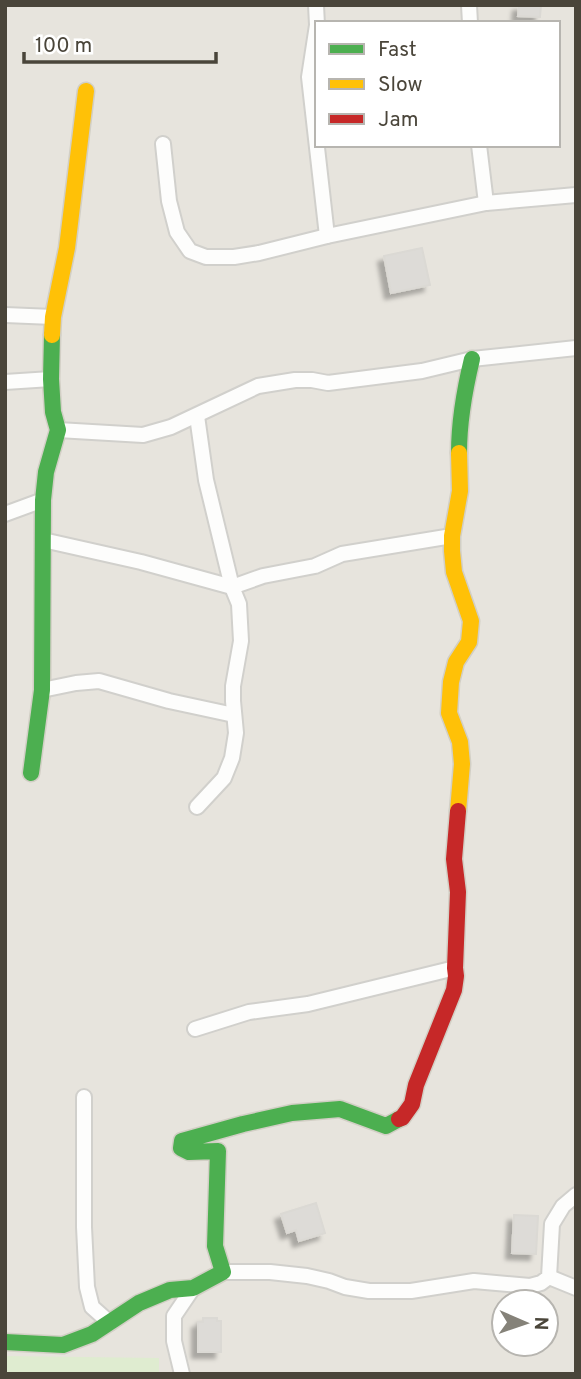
<svg xmlns="http://www.w3.org/2000/svg" width="581" height="1379" viewBox="0 0 581 1379" font-family="Overpass,sans-serif">
<defs>
<filter id="shadow"><feDropShadow dx="-6" dy="6" stdDeviation="2" flood-color="#0004"/></filter>
</defs>
<rect width="100%" height="100%" fill="#f3f2ee"/>
<path fill="#e7e4dd" fill-rule="evenodd" d="M5 5H576V1374H5ZM317 23H558V145H317ZM504 1302H546V1344H504Z"/>
<polygon fill="#dfecd0" points="5,1356 159,1358 159,1374 5,1374"/>
<g fill="#dddbd7" stroke="#dbd9d4" stroke-width="2" filter="url(#shadow)">
<polygon points="519,5 541,5 540,17 518,16"/>
<polygon points="422,248 430,285 391,293 384,256"/>
<polygon points="316,1203 325,1233 299,1241 296,1230 287,1233 281,1214"/>
<polygon points="514,1215 538,1216 536,1254 512,1253"/>
<polygon points="203,1318 217,1318 217,1321 221,1321 221,1352 198,1352 198,1322 203,1322"/>
</g>
<g fill="none" stroke-linecap="round" stroke-linejoin="round">
<defs>
<g id="street">
<polyline points="316,5 317,25 309,77 327,236"/>
<polyline points="469,5 470,23"/>
<polyline points="163,144 169,201 177,232 190,251 206,257 234,257 259,253 327,236 486,203 576,195"/>
<polyline points="479,145 486,203"/>
<polyline points="5,315 53,317"/>
<polyline points="5,382 51,379"/>
<polyline points="197,416 206,480 232,587"/>
<polyline points="58,430 143,435 171,427 258,386 295,380 312,380 328,383 422,371 472,359 576,348"/>
<polyline points="5,514 43,500"/>
<polyline points="43,540 141,562 232,587"/>
<polyline points="42,690 76,683 99,681 169,701 234,715"/>
<polyline points="197,807 224,778 232,758 236,733 233,701 233,686 241,641 239,604 232,587 263,576 315,566 342,554 452,536"/>
<polyline points="195,1029 249,1012 308,1004 455,968"/>
<polyline points="84,1097 84,1227 87,1287 92,1307 110,1323"/>
<polyline points="223,1272 270,1272 307,1276 329,1281 345,1287 369,1291 411,1291 474,1281 530,1286 541,1283 549,1277 552,1224 563,1206 576,1195"/>
<polyline points="549,1277 576,1288"/>
<polyline points="182,1374 174,1341 174,1316 193,1288"/>
</g>
<g id="fast">
<path d="M459 453C459 420 464 392 472 359"/>
<polyline points="31,773 42,690 43,500 46,472 58,430 53,412 51,379 52,335"/>
<polyline points="5,1342 63,1345 92,1334 139,1303 170,1290 193,1288 223,1272 215,1246 218,1151 189,1152 181,1148 182,1141 243,1124 292,1113 340,1109 386,1126 399,1119"/>
</g>
<g id="slow">
<polyline points="52,335 53,317 67,248 86,91"/>
<polyline points="458,811 462,764 460,742 449,713 451,682 456,662 469,642 471,621 454,572 452,551 452,536 460,491 459,453"/>
</g>
<polyline id="jam" points="399,1119 402,1118 412,1104 416,1085 454,990 456,976 455,968 458,892 454,859 458,811"/>
</defs>
<use href="#street" stroke="#d1d0cc" stroke-width="18"/>
<use href="#fast" stroke="#d2cfc5" stroke-width="19"/>
<use href="#slow" stroke="#d2cfc5" stroke-width="19"/>
<use href="#jam" stroke="#d2cfc5" stroke-width="19"/>
<use href="#street" stroke="#fdfdfc" stroke-width="14"/>
<use href="#fast" stroke="#4caf50" stroke-width="16"/>
<use href="#slow" stroke="#ffc107" stroke-width="16"/>
<use href="#jam" stroke="#c62828" stroke-width="16"/>
</g>
<rect width="581" height="1379" fill="none" stroke="#4a453a" stroke-width="14"/>
<rect x="315" y="21" width="245" height="126" fill="#ffffff" stroke="#b7b5b0" stroke-width="2"/>
<rect x="329" y="44" width="35" height="10" fill="#4caf50" stroke="#b7b5b0" stroke-width="2"/>
<text x="378" y="56" font-size="21" fill="#4a453a">Fast</text>
<rect x="329" y="79" width="35" height="10" fill="#ffc107" stroke="#b7b5b0" stroke-width="2"/>
<text x="378" y="91" font-size="21" fill="#4a453a">Slow</text>
<rect x="329" y="114" width="35" height="10" fill="#c62828" stroke="#b7b5b0" stroke-width="2"/>
<text x="378" y="126" font-size="21" fill="#4a453a">Jam</text>
<g transform="translate(525 1323) rotate(92)"><circle r="33" fill="#ffffff" stroke="#b7b5b0" stroke-width="2"/>
<path d="M0-5L12 26L0 18L-12 26Z" fill="#858279"/>
<text y="-10" font-size="19" font-weight="bold" text-anchor="middle" fill="#4a453a">N</text>
</g>
<path d="M24 52v10h192v-10" fill="none" stroke="#4a453a" stroke-width="3.5"/>
<text x="35" y="52" font-size="21" fill="#4a453a" stroke="#ffffff" stroke-width="5" paint-order="stroke">100 m</text>
</svg>
